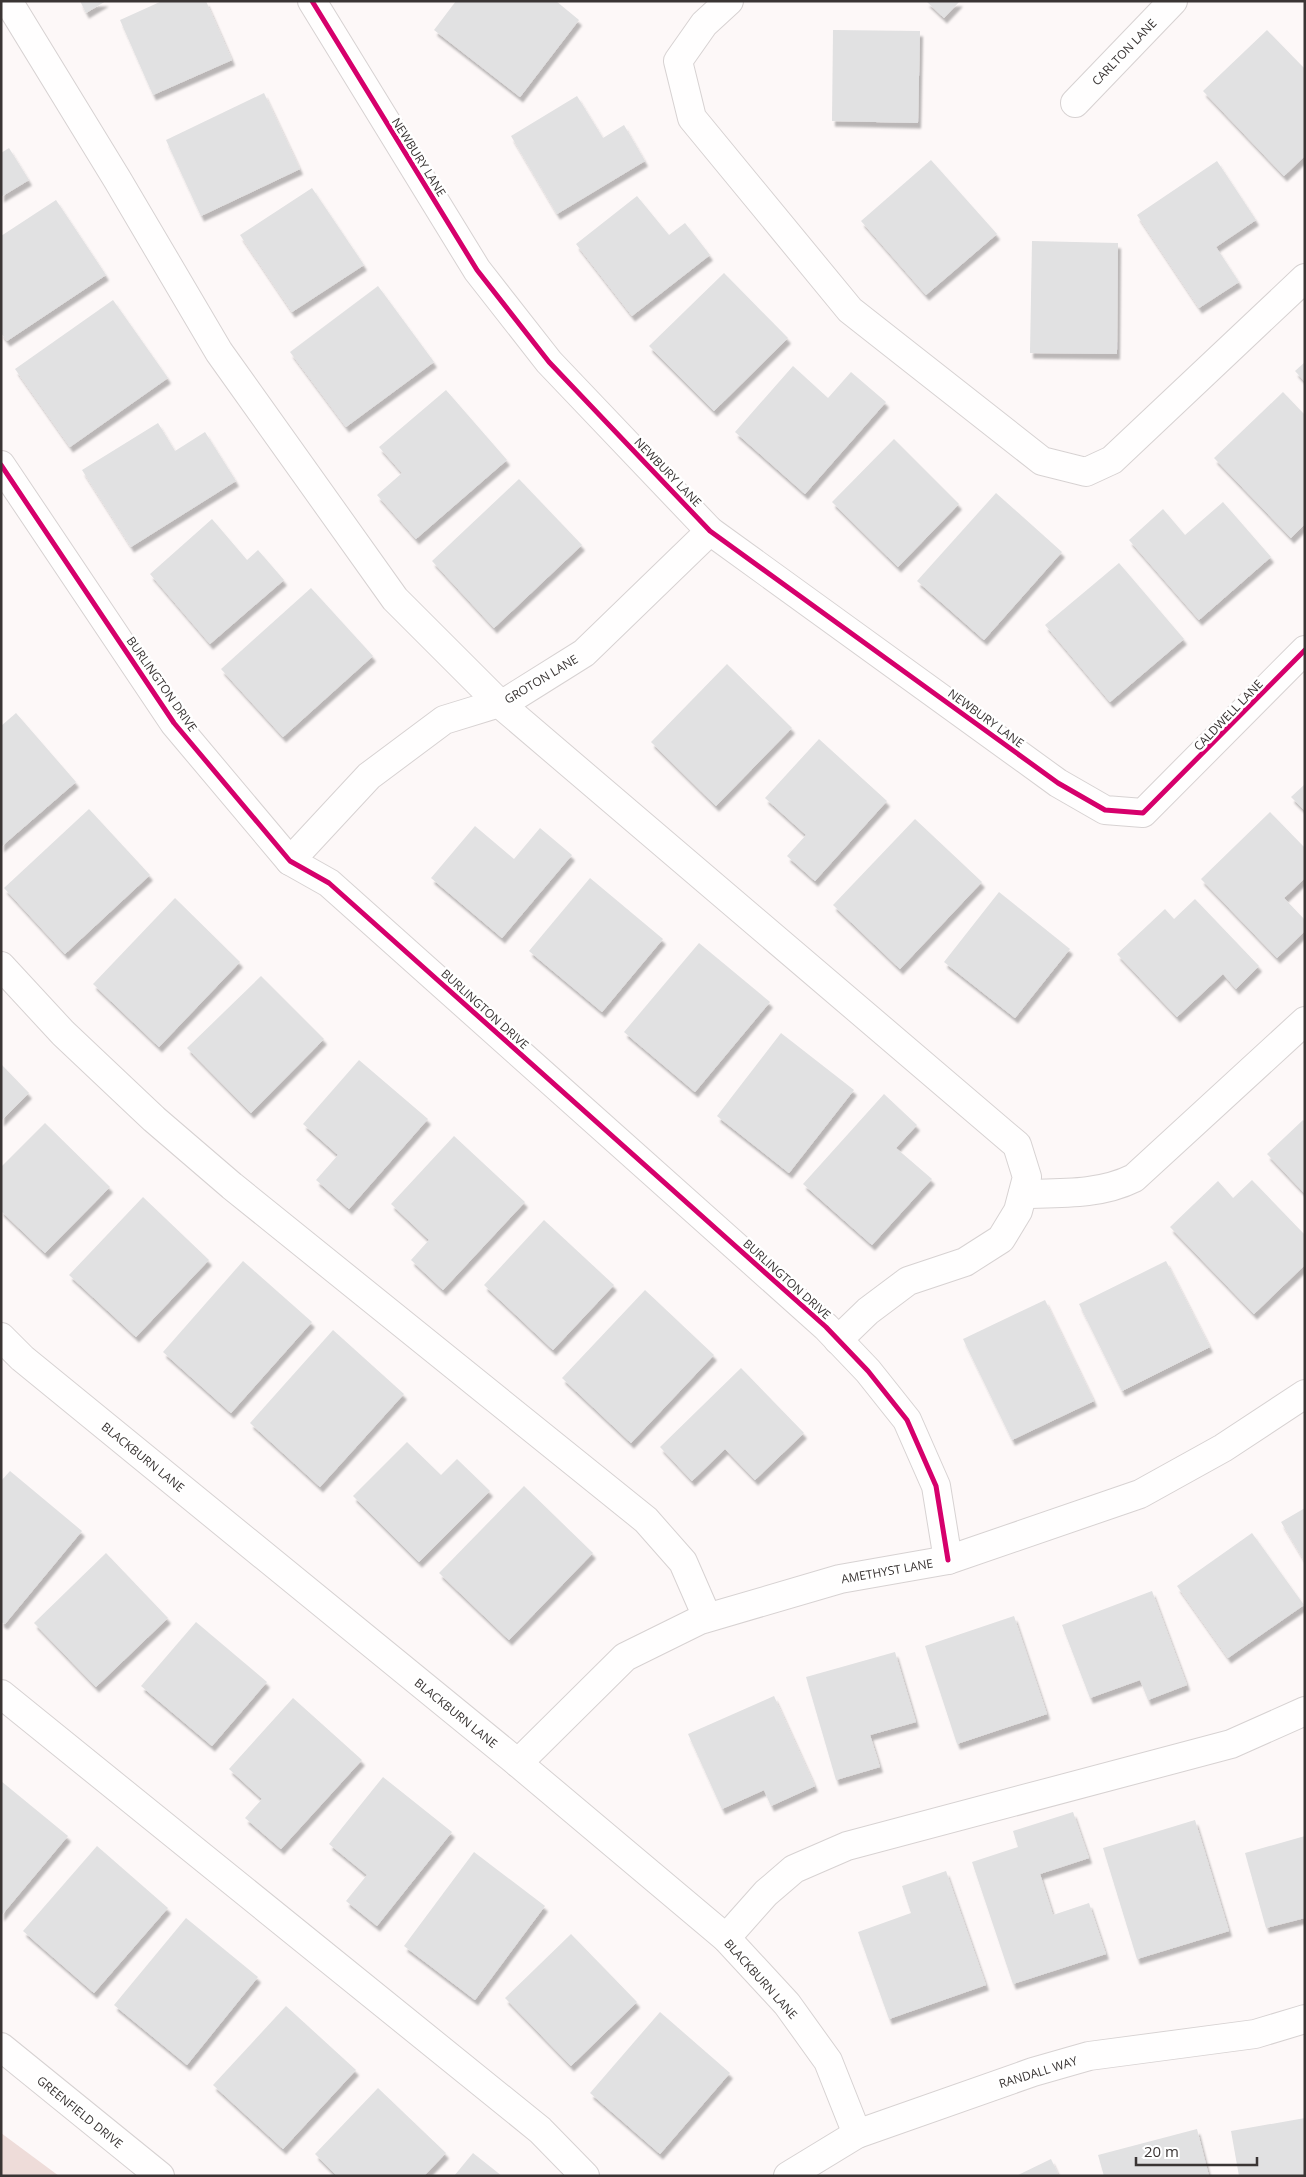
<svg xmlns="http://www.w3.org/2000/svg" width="1306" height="2177" viewBox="0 0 1306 2177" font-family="'Open Sans',sans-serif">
<defs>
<filter id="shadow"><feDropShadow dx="3" dy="5.5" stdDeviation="1" flood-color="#0004"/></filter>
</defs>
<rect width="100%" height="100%" fill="#fdf8f8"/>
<polygon fill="#eedcd9" points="1,2133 59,2176 1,2176"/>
<g fill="#e1e1e2" filter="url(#shadow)">
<polygon points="80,1 106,1 86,13"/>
<polygon points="162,1 206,1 232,60 153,95 120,20"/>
<polygon points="456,1 556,1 579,20 520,97 434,30"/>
<polygon points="926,1 960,1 944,18"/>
<polygon points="833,30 920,31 918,123 832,121"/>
<polygon points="1267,30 1305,69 1305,156 1284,176 1203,91"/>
<polygon points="264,93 300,169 201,216 166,140"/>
<polygon points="577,96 603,138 624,125 645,161 557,214 511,136"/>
<polygon points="9,148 29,180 1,197 1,153"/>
<polygon points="931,160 997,234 926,295 861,221"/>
<polygon points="1217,161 1256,220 1216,247 1239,282 1199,308 1137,215"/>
<polygon points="312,188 364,265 292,312 240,235"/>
<polygon points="637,196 669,235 685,223 710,255 632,316 576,244"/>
<polygon points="56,200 106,275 7,341 1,333 1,236"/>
<polygon points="1032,241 1118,243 1117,354 1030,353"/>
<polygon points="724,273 788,338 714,411 649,346"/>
<polygon points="378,286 434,362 346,427 290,352"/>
<polygon points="113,300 168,378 70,447 15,369"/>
<polygon points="1305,362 1305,382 1295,371"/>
<polygon points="793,366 828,398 851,372 886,402 805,494 735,432"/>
<polygon points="446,390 507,460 416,539 377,495 402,473 379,447"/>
<polygon points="1283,392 1305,415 1305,524 1291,538 1214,458"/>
<polygon points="158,423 175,451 205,432 236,481 131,547 82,470"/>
<polygon points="894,439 959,504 898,567 832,502"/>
<polygon points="519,479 582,545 494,628 432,561"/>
<polygon points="996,493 1062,552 984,640 917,581"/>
<polygon points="1223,502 1271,557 1199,620 1129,540 1163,509 1185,535"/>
<polygon points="212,519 247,560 258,550 284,580 210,644 150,574"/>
<polygon points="1119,563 1184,639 1110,702 1045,625"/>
<polygon points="311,588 373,656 283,737 221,669"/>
<polygon points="727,664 792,728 716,806 651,742"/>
<polygon points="16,713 76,782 1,847 1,726"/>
<polygon points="819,739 887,801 815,881 787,856 806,835 765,798"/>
<polygon points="1305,784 1305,811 1291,797"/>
<polygon points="89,809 150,875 65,954 4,888"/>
<polygon points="1270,812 1305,848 1305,878 1284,898 1305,920 1305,931 1277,958 1201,879"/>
<polygon points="915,819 982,882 900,969 833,905"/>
<polygon points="475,826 514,859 540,828 572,855 502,938 431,878"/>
<polygon points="590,878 663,939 602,1012 529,951"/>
<polygon points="999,892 1070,949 1015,1018 944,962"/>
<polygon points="175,898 240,962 159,1047 93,984"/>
<polygon points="1195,899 1259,966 1236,989 1223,974 1177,1017 1117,954 1165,909 1174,919"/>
<polygon points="699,943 770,1002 695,1092 624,1032"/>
<polygon points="261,976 324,1039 251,1113 187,1048"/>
<polygon points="781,1033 854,1090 789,1173 717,1116"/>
<polygon points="359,1060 428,1119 349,1209 316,1180 338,1155 303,1124"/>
<polygon points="1,1064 29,1093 1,1121"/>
<polygon points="884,1094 917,1125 896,1148 932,1179 872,1245 803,1184"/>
<polygon points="1303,1120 1305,1122 1305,1194 1267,1154"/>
<polygon points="45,1123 110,1187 45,1253 1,1211 1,1167"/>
<polygon points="454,1136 525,1202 443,1290 411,1260 429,1240 391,1204"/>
<polygon points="1252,1180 1305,1235 1305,1265 1254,1314 1170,1227 1218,1181 1233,1198"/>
<polygon points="143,1197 209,1260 136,1337 69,1275"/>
<polygon points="544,1220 614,1285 553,1350 484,1285"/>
<polygon points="243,1261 312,1322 231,1413 163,1352"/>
<polygon points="1166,1261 1210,1347 1122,1391 1079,1304"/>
<polygon points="645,1290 714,1355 631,1443 562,1378"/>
<polygon points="1045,1300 1094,1401 1012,1440 963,1339"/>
<polygon points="333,1330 404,1394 320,1487 250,1423"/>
<polygon points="741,1368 804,1433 755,1480 725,1449 692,1481 660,1447"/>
<polygon points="407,1442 441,1475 457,1459 490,1491 419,1562 353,1496"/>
<polygon points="10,1471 82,1531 5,1624 1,1622 1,1481"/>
<polygon points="524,1486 593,1553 509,1640 439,1573"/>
<polygon points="1305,1508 1305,1562 1281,1522"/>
<polygon points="1252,1533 1304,1605 1228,1658 1177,1586"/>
<polygon points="106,1553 168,1618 96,1687 34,1623"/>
<polygon points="1152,1591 1187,1685 1148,1700 1140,1680 1090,1698 1062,1625"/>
<polygon points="1014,1616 1047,1714 957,1744 925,1646"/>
<polygon points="196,1622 267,1682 212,1746 141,1686"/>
<polygon points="895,1652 916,1722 870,1735 880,1767 836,1780 806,1677"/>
<polygon points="774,1696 815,1786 771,1806 764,1790 722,1809 688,1734"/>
<polygon points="293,1698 362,1760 281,1849 245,1818 262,1799 229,1769"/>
<polygon points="383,1777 452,1832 377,1926 346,1901 367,1875 329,1844"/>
<polygon points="1,1781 68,1836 1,1916"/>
<polygon points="1073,1812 1089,1858 1040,1874 1053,1915 1089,1903 1106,1954 1013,1984 972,1862 1018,1847 1013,1831"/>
<polygon points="1195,1820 1229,1931 1137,1959 1103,1848"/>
<polygon points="1305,1836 1305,1918 1266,1928 1245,1853"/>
<polygon points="97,1846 168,1908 94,1993 23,1931"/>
<polygon points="474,1852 545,1906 475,2000 404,1946"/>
<polygon points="946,1871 986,1985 889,2019 858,1932 911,1913 902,1886"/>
<polygon points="186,1918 258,1977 187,2065 114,2005"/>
<polygon points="571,1934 637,2002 571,2066 505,1998"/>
<polygon points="286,2006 356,2070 283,2149 213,2085"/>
<polygon points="660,2012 730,2073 660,2154 590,2093"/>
<polygon points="378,2088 446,2153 424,2176 337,2176 315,2154"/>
<polygon points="1305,2118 1305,2176 1239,2176 1231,2131"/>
<polygon points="1197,2129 1209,2176 1104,2176 1098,2155"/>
<polygon points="473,2153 502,2176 454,2176"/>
<polygon points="1051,2159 1059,2176 1016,2176"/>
</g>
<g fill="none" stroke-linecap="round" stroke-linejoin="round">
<defs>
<g id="minor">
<polyline points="8,1 117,179 219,352 395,599 499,703 1017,1145 1027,1177 1018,1211 1001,1239 965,1262 908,1281 868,1311 838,1340"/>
<polyline points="312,1 477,270 549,362 710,531 1058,783 1105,810 1143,813 1305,650"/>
<polyline points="729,1 704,24 678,61 692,118 850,310 1042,461 1086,472 1112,460 1305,278"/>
<polyline points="1075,103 1173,1"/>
<polyline points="1,465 174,723 290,861 329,883 826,1327 868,1371 907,1420 936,1486 948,1560"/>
<polyline points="290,861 369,776 444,720 509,700 584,653 710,531"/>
<polyline points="1,966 63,1033 154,1119 232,1186 646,1520 683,1562 707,1617"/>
<path d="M1023 1194C1061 1193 1100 1195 1134 1178L1305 1021"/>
<polyline points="1,1337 22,1358 518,1763 726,1938 787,2004 828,2061 857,2134"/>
<polyline points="1,1694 540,2130 585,2176"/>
<polyline points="518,1763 625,1657 700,1620 840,1579 948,1560 1140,1494 1223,1448 1305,1394"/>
<polyline points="726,1938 766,1893 794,1869 847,1846 1231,1744 1305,1711"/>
<polyline points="1,2047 160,2176"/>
<polyline points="788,2176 857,2134 1033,2072 1089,2056 1255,2034 1305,2019"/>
</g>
</defs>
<use href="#minor" stroke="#d7d2d2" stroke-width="30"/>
<use href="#minor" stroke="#fffefe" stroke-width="28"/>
<defs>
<g id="cycleway">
<polyline points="312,1 477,270 549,362 710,531 1058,783 1105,810 1143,813 1305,650"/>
<polyline points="1,465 174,723 290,861 329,883 826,1327 868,1371 907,1420 936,1486 948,1560"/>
</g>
</defs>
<use href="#cycleway" stroke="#fff" stroke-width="8"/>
<use href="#cycleway" stroke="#d6006c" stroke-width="5"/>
</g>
<g text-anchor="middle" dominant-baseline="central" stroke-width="5" stroke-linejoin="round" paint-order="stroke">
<g font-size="12" fill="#3a3534" stroke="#fff">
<text transform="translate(1124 52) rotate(-46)">CARLTON LANE</text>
<text transform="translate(419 157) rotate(58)">NEWBURY LANE</text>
<text transform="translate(668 472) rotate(46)">NEWBURY LANE</text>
<text transform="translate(541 679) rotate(-31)">GROTON LANE</text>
<text transform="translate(162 684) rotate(55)">BURLINGTON DRIVE</text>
<text transform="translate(1228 715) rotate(-46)">CALDWELL LANE</text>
<text transform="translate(986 718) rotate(36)">NEWBURY LANE</text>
<text transform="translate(485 1009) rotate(42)">BURLINGTON DRIVE</text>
<text transform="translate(787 1279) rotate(42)">BURLINGTON DRIVE</text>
<text transform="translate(143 1457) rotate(39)">BLACKBURN LANE</text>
<text transform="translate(887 1571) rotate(-10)">AMETHYST LANE</text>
<text transform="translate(456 1713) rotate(39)">BLACKBURN LANE</text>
<text transform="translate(761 1979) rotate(48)">BLACKBURN LANE</text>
<text transform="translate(1038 2072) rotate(-17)">RANDALL WAY</text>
<text transform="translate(80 2112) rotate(39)">GREENFIELD DRIVE</text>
</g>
</g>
<rect width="1306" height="2177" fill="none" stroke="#3a3534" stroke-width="5"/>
<path d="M1136 2157v8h121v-8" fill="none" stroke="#3a3534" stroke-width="2.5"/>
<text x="1144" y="2157" font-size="15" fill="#3a3534" stroke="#ffffff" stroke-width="4" paint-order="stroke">20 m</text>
</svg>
